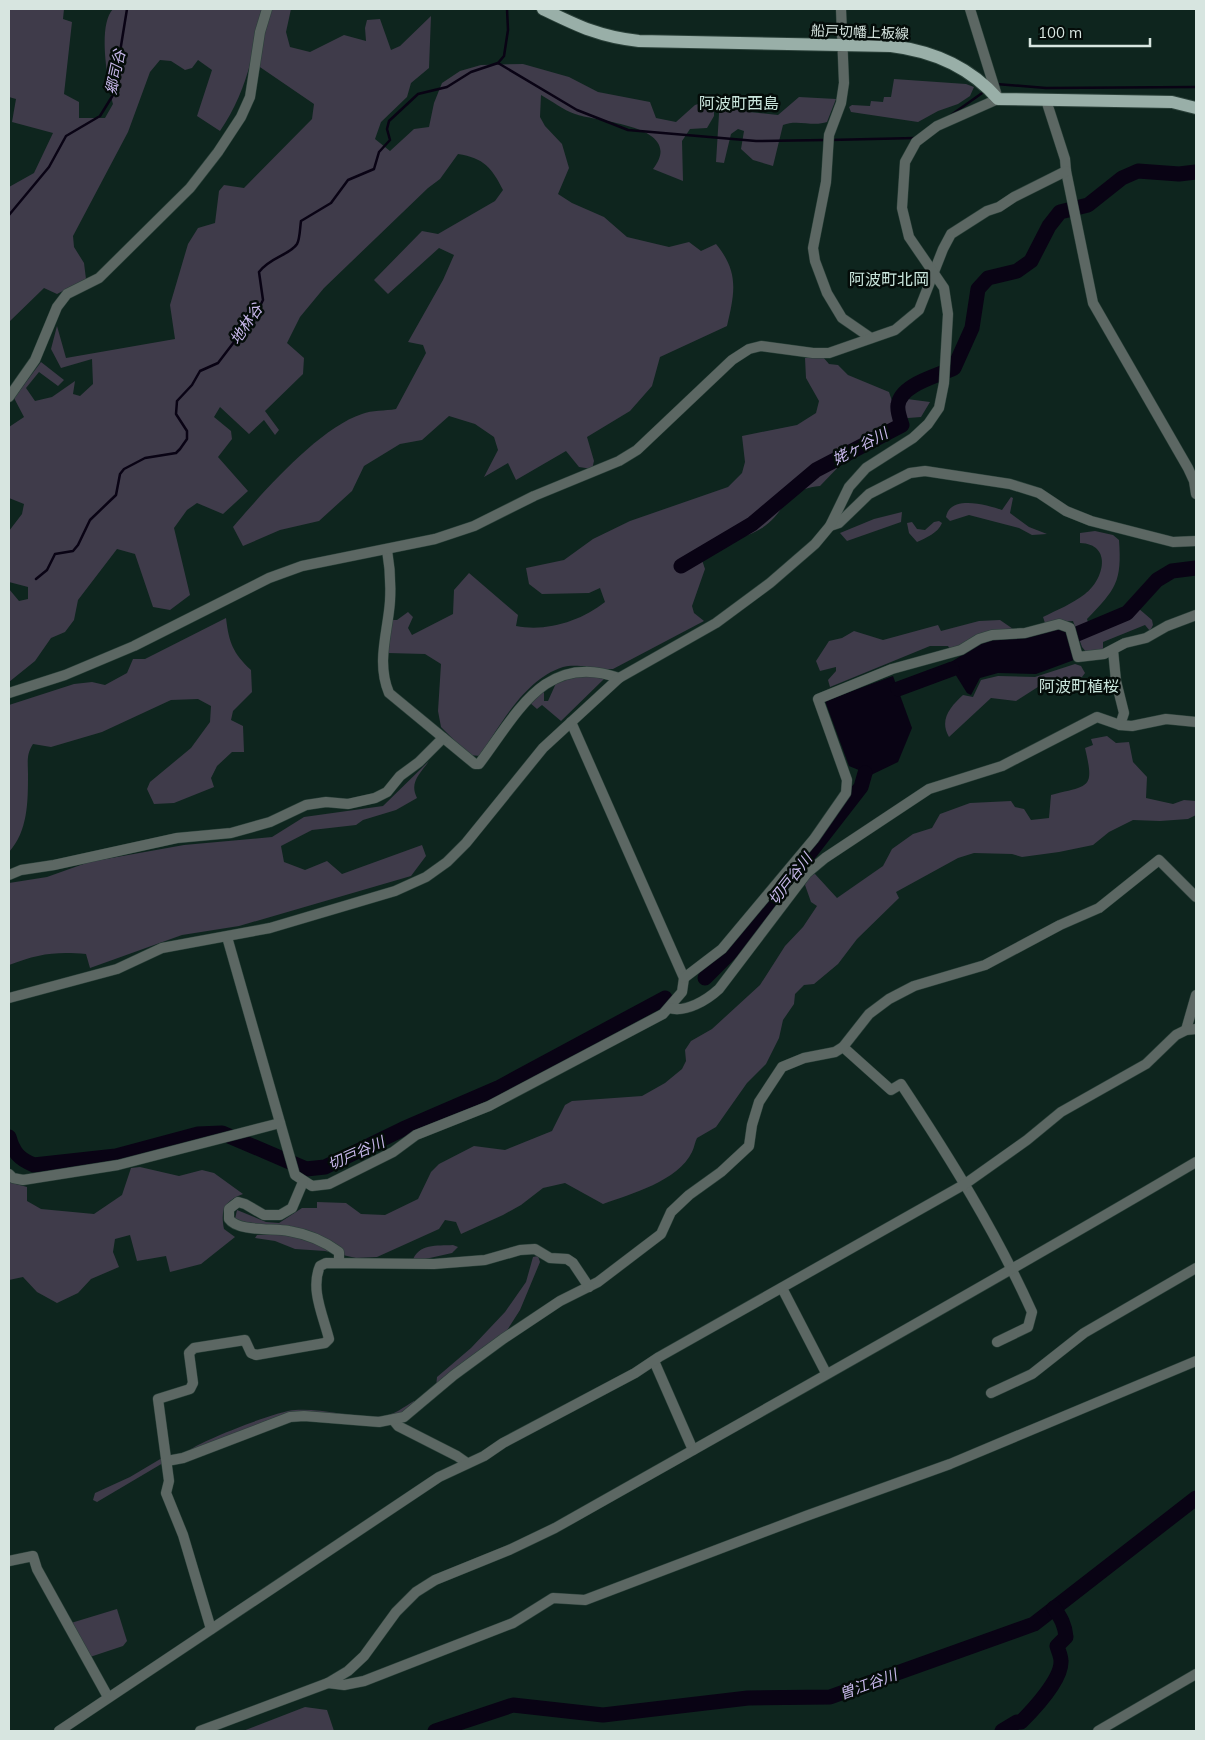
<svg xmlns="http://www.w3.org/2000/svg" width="1205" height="1740" viewBox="0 0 1205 1740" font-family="Mulish,'Noto Sans JP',sans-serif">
<rect width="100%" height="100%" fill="#0e251e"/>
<g fill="#3f3b4a">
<path d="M9 9H64L63 19 72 22 64 94 79 102V118H105L113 104C108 83 97 26 113 9H291L286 32 290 47 310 52 344 35 366 41 365 28 367 20 380 19 391 50 400 46 431 16 429 68 411 83 407 97 381 122 375 139 390 151 414 129 429 127 434 103 442 83 460 71 481 65 523 64 569 77 598 92 650 102 656 118 676 122 695 105 714 99V116L707 128 690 129 682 141 683 181 653 169C687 125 596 122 575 114 563 110 552 101 541 95L540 117 545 126 562 144 569 168 558 194 572 203 604 217 627 237 669 247 689 242 701 251 716 244C739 272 735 292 727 326L660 357 652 386 630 411 587 437 594 461 592 469 579 467 566 451 516 480 508 463 484 477 498 450 494 437 475 424 449 416 422 440 400 444 364 466 352 491 319 521 280 530 243 546 233 527C263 492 319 428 362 414 372 410 385 411 396 409L426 353 423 345 408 342 443 280 454 255 439 248 388 294 374 280 422 231 438 234 495 201 503 190C492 168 484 158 458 154L440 179 428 188 324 288 300 317 287 343 304 358 303 374 265 411 279 430 275 435 264 420 249 434 220 407 214 417 231 431 232 439 218 457 248 491 223 514 197 503 187 510 174 528 190 595 170 610 153 607 135 554 117 549 78 600 74 620 65 632 51 638 35 661 9 682V589L19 601 28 599V587L9 582V531L22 514 24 504 9 498V427L24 417 14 398 41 362 64 380 58 386 39 372 26 388 35 401 52 397 75 381 73 394 80 396 93 384 92 359 61 368 51 349 57 326 66 358 175 339 170 305 188 244 198 228 215 223 219 191 224 185 244 188 312 119 314 104 251 61C244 87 235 109 220 131L197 116 212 70 198 60 192 68 185 70 171 61 160 60 150 72 128 132 73 236 74 247 84 263 86 279 57 294 44 288 9 322V187L34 173 53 133 12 122 16 99 9 97Z"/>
<polygon points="894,79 966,84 974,87 970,96 958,104 938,111 918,122 851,112 849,107 852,105 870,106 871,101 883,102 884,97 891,97"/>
<path d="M799 97 836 99 827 122C813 127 797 119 783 125L773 166 753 160 741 149 744 131 738 129 731 134 724 163 716 162 720 98 749 107V112L778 115Z"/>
<path d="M823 357 829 364 838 365 848 375 889 392 892 401 907 399 930 402 921 417 908 418 873 429 872 437 846 459 820 486C781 490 788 511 762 528 747 538 718 544 699 551L705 569 692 606 694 613 704 621 613 669H596L604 679 561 721 542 705 537 709 529 702 544 689V701H548L557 681 585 676 586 666C579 666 569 665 563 667 525 679 500 725 480 756L469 755 441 727 438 711 441 664 425 654 388 653 392 620H397L408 612 413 617 408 628 412 635 453 614 454 590 469 573 518 615 516 626C547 632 581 621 605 602L600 588 589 593 542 594 529 584 526 568 564 560 593 539 630 521 728 487 742 473 745 462 742 436 797 425 816 413 819 401 806 378 805 358Z"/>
<path d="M1011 497 1013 498 1010 513 1029 527 1047 534 1032 535 1019 528 969 515 950 521 946 517C950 494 988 505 1002 510Z"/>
<polygon points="902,512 901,522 847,541 840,533 874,519"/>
<path d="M939 521 942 523C938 533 926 538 917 542L909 533 907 523 912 522 917 529 925 530 934 522Z"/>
<path d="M1095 531 1113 535 1119 540C1122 582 1116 589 1087 619L1091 632 1127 617 1138 608 1152 620 1153 625 1150 631 1145 625 1103 642V650L1087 653 1082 647 1073 621 1045 623 1043 617C1057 610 1072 604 1085 594 1104 580 1113 544 1080 543V533Z"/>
<path d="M226 618C229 643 233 653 251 670L252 692 233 711 231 720 243 726 244 752H232L217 766 211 778 214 787 174 803 154 804 147 789 150 782 191 748 210 722 211 706 198 699 171 700 102 732 51 747 33 744C26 755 28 762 28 774 28 802 28 831 9 852V705L74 684 92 682 105 685 127 673 133 659H145Z"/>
<polygon points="1000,620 1016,631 950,649 948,646 930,646 830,687 828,680 836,671 836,667 820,671 816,661 829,641 842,638 854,631 883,640 938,625 941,631 979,621"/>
<path d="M1075 664 1081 666 1085 673 1082 677 1041 685 1016 701 991 698 949 737C939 720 950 707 963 695L973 697 981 680 998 676 1035 677Z"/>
<path d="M1107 736 1116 743 1129 742 1133 762 1147 777 1146 798 1173 804 1184 800 1196 801V815L1188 819 1160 821 1133 820 1109 832 1093 845 1059 852 1022 857 1012 854 974 853 958 858 896 892 899 898 857 939 838 964 814 984 804 985 795 994 794 1004 783 1020 779 1038 766 1064 747 1083 716 1127 697 1138C695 1142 694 1148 692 1152 678 1181 631 1194 603 1204L565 1183 543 1188 521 1205 503 1215 461 1234 456 1222 445 1220 439 1229 377 1257 356 1258 325 1251 295 1249 275 1241 255 1238 257 1235 276 1234 281 1227 239 1221 235 1219 237 1210 266 1222 279 1223 302 1208H317V1202L346 1203 361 1214 385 1215 418 1199 431 1172 439 1164 474 1146 505 1150 552 1131 565 1105 572 1101 642 1096 665 1083 682 1069 686 1061 685 1050 691 1041 712 1029 760 985 785 946 803 927 817 906 811 902 805 885 810 875 815 874 837 898 883 866 892 849 913 834 932 828 940 814 970 803 1011 801 1015 807 1024 809 1031 820 1049 818 1051 795C1089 785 1095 790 1085 748L1093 745 1091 739Z"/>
<path d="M429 761C420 774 409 782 417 798L396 810 363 820 356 825 312 830 281 846 284 862 305 870 327 861 342 874 422 845 426 856 411 876 239 926 182 935 90 968 86 954C56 951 37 954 9 965V883L47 877 89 862 184 845 272 837 304 817 383 806Z"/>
<path d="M140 1167 179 1176 202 1170 214 1173 243 1194C225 1201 220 1209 224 1229L235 1237 201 1264 170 1272 166 1256 137 1261 130 1235 115 1239 113 1252 119 1267 91 1279 78 1293 57 1303 37 1292 23 1277 9 1280V1182L27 1187V1201L41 1209 94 1214 122 1195 131 1168Z"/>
<path d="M453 1245 458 1247 452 1253 412 1262C418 1243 437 1246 453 1245Z"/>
<polygon points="538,1256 540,1262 520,1310 504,1335 436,1387 437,1377 471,1348 505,1312 526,1282 533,1257"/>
<path d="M414 1401 417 1403 404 1413 386 1419 307 1412 194 1451 191 1449C206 1439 277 1411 295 1410 324 1408 357 1419 383 1416 394 1415 404 1407 414 1401Z"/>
<polygon points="162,1458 163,1463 97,1502 93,1500 95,1493 130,1477"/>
<polygon points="117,1609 127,1641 123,1646 90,1657 71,1623"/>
<polygon points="305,1707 327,1710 334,1731 243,1731"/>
</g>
<g fill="#090314">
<polygon points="1059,628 1068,632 1074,660 1036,674 998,673 980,678 971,695 967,693 952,669 951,662 985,641 1023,637"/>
<polygon points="893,676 912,728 898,762 871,775 849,766 825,701"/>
</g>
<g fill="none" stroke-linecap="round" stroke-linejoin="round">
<g stroke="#090314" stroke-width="2.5">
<polyline points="498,63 577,110 628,130 756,141 825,140"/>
<polyline points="996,84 1046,88 1196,87"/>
<polyline points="951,115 985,91"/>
<polyline points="830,140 915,138"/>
<polyline points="9,215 49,167 66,136 100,116 113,95 127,9"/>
<path d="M36 579 47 570 55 554 73 551 78 545 90 520 116 495 120 474 124 469 145 458 176 453 180 449 187 439V431L176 414 177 401 192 385 200 371 218 363 257 312 263 300 259 272C270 257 290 255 297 244 300 239 300 227 301 221L331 203 348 180 374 169 379 152 390 140 387 129 389 121 418 94 447 87 471 72 498 63 504 56 508 30 507 9"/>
</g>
<g stroke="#090314" stroke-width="15">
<path d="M681 566 752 524 816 470 902 425C900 419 897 411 898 405 901 384 938 376 954 368L972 328 978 289 988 278 1017 271 1031 261 1049 226 1060 212 1088 205 1122 178 1138 171 1179 174 1196 172"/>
<polyline points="1077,634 1127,613 1157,580 1172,571 1196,568"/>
<polyline points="898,689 952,669"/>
<polyline points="705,978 740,943 861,787 865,773"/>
<path d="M9 1137C13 1152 19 1159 34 1165L116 1156 198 1134 222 1133 306 1169 325 1167 403 1129 498 1088 665 998"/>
<polyline points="435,1731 513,1705 603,1715 748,1698 830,1697 1034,1624 1196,1498"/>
<path d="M1002 1731 1017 1722H1021C1033 1710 1062 1679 1061 1661 1061 1656 1058 1650 1057 1646L1066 1637C1065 1625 1061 1618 1054 1608"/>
</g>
<defs>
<g id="minor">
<polyline points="841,9 844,83 841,103 829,135 826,182 813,248 815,261 827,293 842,318 871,338"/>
<polyline points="1046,100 1065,159 1066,171 1093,303 1188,468 1194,481 1196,494"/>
<polyline points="9,397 35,360 57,307 67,294 99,278 190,188 218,152 241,117 250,97 260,32 267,9"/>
<polyline points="830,526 839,523 869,494 910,473 925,471 1010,484 1039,493 1066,511 1091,521 1173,542 1196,541"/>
<path d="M387 550C390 567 391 583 390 601 388 632 376 662 389 693L475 764H479C517 714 545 651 619 678"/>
<polyline points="1113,650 1116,681 1124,713 1120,725"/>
<polyline points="9,693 65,675 134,646 269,578 302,566 435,539 474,526 534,496 619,461 637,450 732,360 749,349 761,346 813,353 829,353 895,330 919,310 943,249 951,234 987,211 999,207 1014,197 1066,171"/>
<polyline points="9,875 21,870 54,865 177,838 231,833 270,822 306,805 326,802 348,804 375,798 387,792 400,776 419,762 443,738"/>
<polyline points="227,937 295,1175 312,1186 329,1184 393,1152 416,1135 489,1106 663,1014 682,992 684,978 571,722"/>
<polyline points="684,978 722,949 814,839 846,793 847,780 818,699 892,669 961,650 979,639 992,635 1025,633 1059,624 1070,628 1078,657 1104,654 1125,643 1146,638 1167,626 1196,615"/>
<polyline points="9,998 117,969 162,948 270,928 395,891 426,877 447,862 466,843 543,748 619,678 716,623 770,583 815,544 830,526 849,487 866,468 913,438 928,424 939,408 944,383 948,314 944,288 909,237 902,208 905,162 916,142 937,126 998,99 970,9"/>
<path d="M669 1008C686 1013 707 1000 719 989L807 873 825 858 929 789 1002 766 1097 717 1120 725 1132 726 1166 719 1196 722"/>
<polyline points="1186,1030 1196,995"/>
<path d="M843 1047 891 1090 901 1084C950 1158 996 1232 1032 1312L1028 1327 997 1342"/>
<polyline points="9,1174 13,1178 23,1180 118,1165 280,1123"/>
<path d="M303 1182 292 1208 280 1215H264L245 1204 238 1202 229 1209V1219C238 1232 274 1228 289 1231 307 1234 324 1241 339 1252V1262"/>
<polyline points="782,1288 826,1373"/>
<polyline points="654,1361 693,1450"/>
<polyline points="991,1393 1032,1374 1084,1333 1196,1268"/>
<polyline points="394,1421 398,1426 457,1456 467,1463"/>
<polyline points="167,1461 183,1458 290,1417 304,1416 379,1422 404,1417 454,1375 503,1339 560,1301 598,1282 661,1234 671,1212 689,1195 721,1172 749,1146 752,1125 759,1102 782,1067 804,1058 835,1052 843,1047 869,1014 889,999 914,986 985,965 1060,925 1099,908 1159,860 1196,897"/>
<polyline points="9,1561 33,1556 37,1569 108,1697"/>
<path d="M211 1629 183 1535 166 1493 169 1481 158 1399 190 1389 193 1383 189 1353 194 1348 245 1340 251 1353 256 1355 325 1343 329 1339C323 1315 310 1289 320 1266L326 1263 434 1264 485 1260 520 1250 535 1249 550 1258 567 1259 573 1263 589 1287"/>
<polyline points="328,1683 344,1685 364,1681 513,1623 553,1598 585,1600 806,1516 950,1464 1196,1361"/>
<polyline points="59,1731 439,1477 484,1456 503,1443 635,1373 659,1357 965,1184 1027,1140 1061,1112 1146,1064 1176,1035 1186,1030 1196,1029"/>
<path d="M200 1731 328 1683 348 1671 364 1656 396 1612 416 1592 435 1580 509 1550 555 1528C769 1407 984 1287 1196 1162"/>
<polyline points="1098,1731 1196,1674"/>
</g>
<path id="major" d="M543 9C578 26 600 37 639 41L891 46C933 51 970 67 998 99L1172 102 1196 108"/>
</defs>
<use href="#minor" stroke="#2a4039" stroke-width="11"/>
<use href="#major" stroke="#2a4039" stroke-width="14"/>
<use href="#minor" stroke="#5c6763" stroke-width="10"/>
<use href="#major" stroke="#99afa8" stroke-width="12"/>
</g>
<g text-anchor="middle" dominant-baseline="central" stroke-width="5" stroke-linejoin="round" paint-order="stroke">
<g font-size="14" fill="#d7e5e0" stroke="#040c09">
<text transform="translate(860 32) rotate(2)">船戸切幡上板線</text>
</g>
<g font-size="15" font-style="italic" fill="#c8b8eb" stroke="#040c09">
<text transform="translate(115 72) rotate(-78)">郷司谷</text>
<text transform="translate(246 324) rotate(-56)">地林谷</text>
<text transform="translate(860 446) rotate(-28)">姥ヶ谷川</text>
<text transform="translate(790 879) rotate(-52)">切戸谷川</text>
<text transform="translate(356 1153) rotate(-24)">切戸谷川</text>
<text transform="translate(868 1684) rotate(-20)">曽江谷川</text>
</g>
<g font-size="16" fill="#cae6dd" stroke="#040c09">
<text x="739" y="103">阿波町西島</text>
<text x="889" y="279">阿波町北岡</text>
<text x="1079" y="686">阿波町植桜</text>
</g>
</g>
<rect width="1205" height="1740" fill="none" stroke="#d7e5e0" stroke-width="20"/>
<path d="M1030 38v8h120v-8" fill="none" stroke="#d7e5e0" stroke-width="2.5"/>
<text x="1038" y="38" font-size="15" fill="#d7e5e0" stroke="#040c09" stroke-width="4" paint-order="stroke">100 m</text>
</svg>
